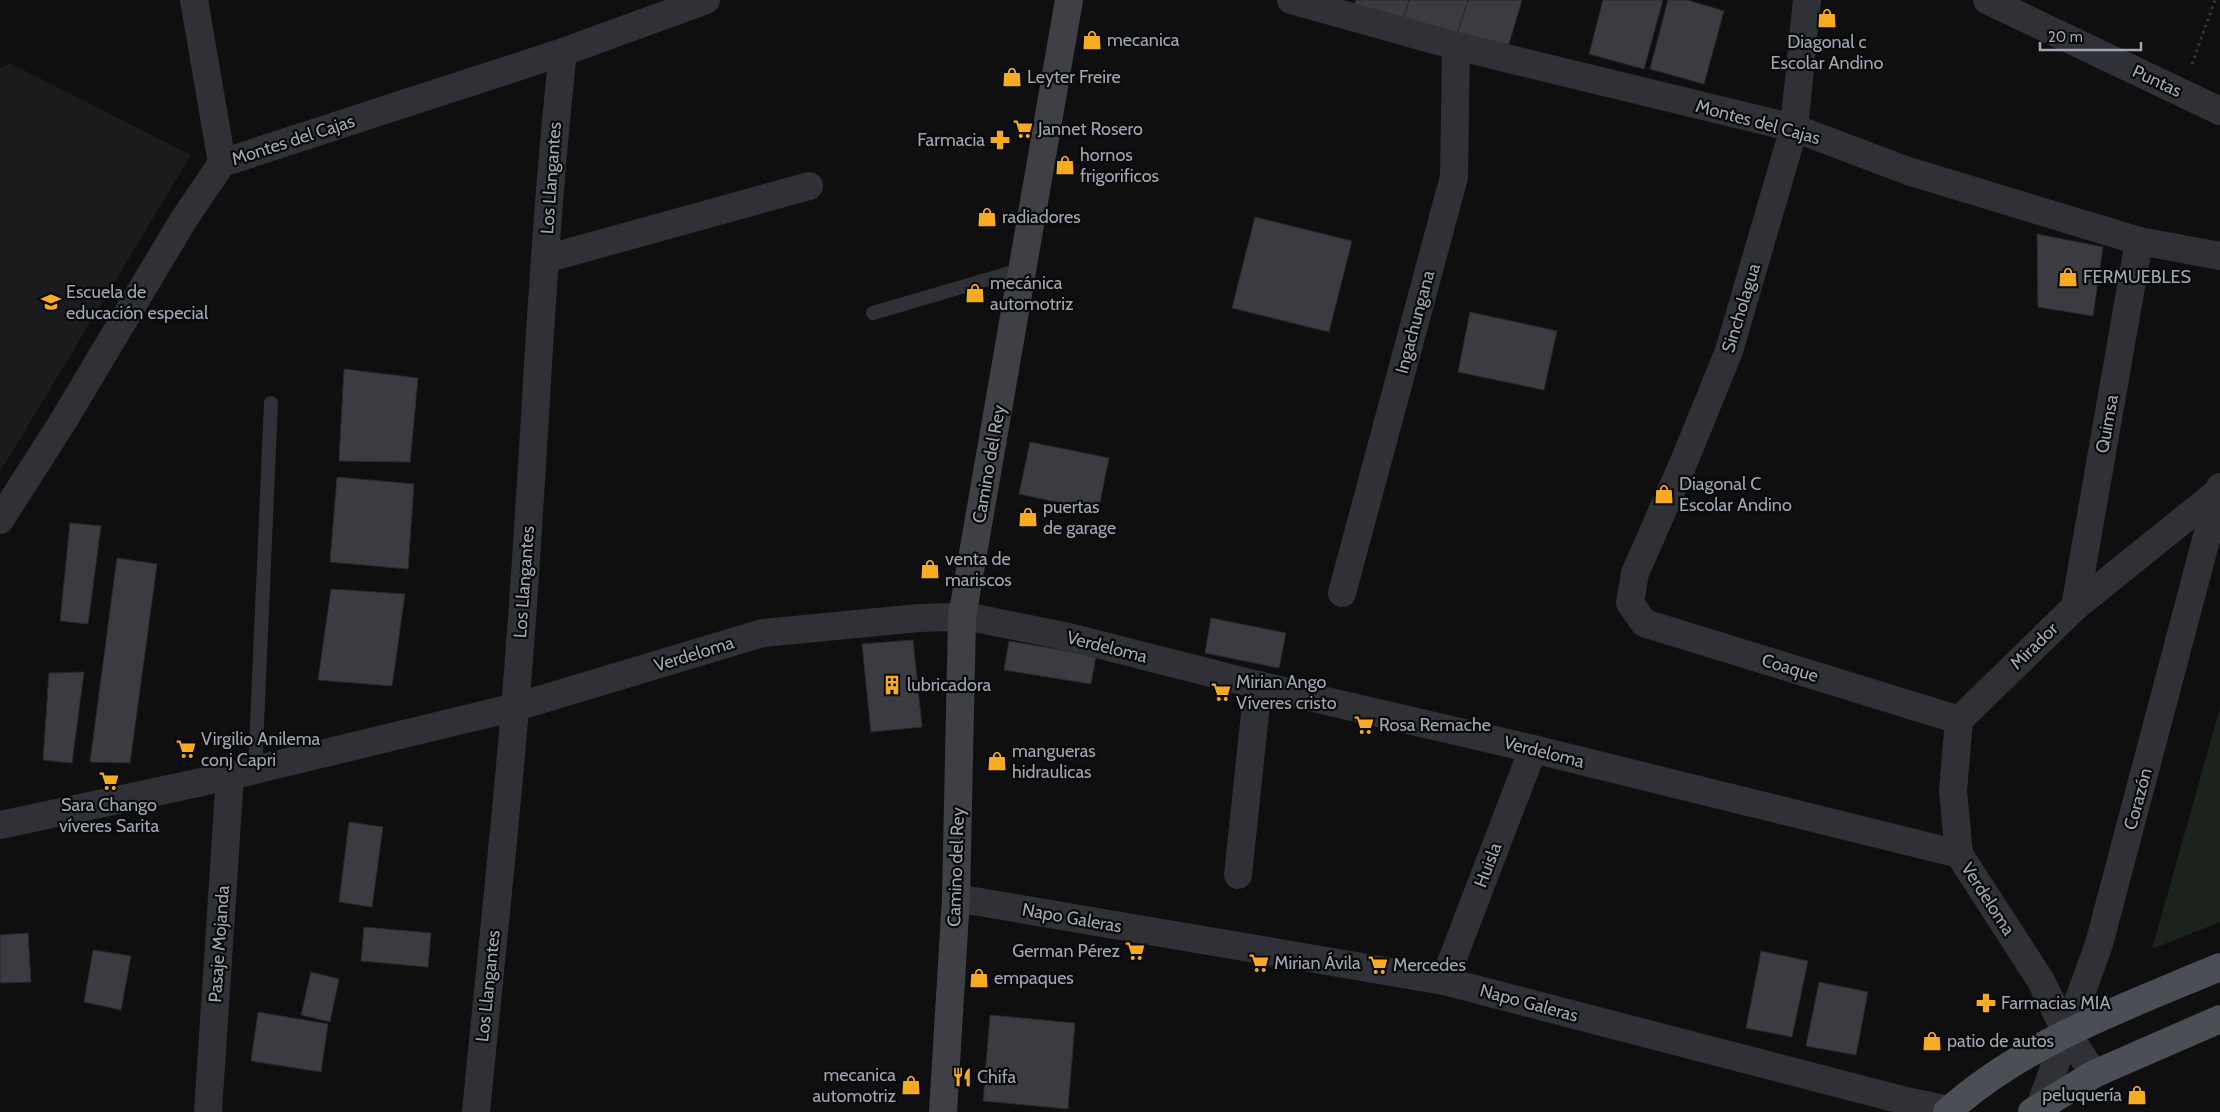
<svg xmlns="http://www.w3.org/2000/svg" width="2220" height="1112" viewBox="0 0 2220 1112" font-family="Cabin,sans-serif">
<rect width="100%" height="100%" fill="#0f0f10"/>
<polygon fill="#1b1b1d" points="10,63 191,155 0,472 0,69"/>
<polygon fill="#1b231c" points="2220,708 2220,922 2152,949"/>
<g fill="#3b3c41" stroke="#29292d">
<polygon points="1356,0 1409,0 1402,25 1352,10"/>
<polygon points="1409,0 1468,0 1455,42 1402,25"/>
<polygon points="1468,0 1522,0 1505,57 1455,42"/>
<polygon points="1603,0 1663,0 1644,69 1589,54"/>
<polygon points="1668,0 1687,0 1724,11 1704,84 1650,69"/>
<polygon points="1255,217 1352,241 1329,332 1232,308"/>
<polygon points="2037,234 2103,247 2093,316 2038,307"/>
<polygon points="1470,312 1557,331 1544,390 1458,372"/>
<polygon points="344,369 418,378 410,462 339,461"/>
<polygon points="1030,442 1109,458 1098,511 1019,494"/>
<polygon points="337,477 414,484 408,569 330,562"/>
<polygon points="70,523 101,526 88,624 60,621"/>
<polygon points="117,558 157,564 130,763 90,762"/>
<polygon points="331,589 405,594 392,686 318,680"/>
<polygon points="1211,618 1286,633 1279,668 1205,653"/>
<polygon points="913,640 922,727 871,732 862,644"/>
<polygon points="1009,641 1096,656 1091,684 1004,670"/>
<polygon points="84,672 72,763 43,760 49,673"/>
<polygon points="349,822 383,827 372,907 339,902"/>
<polygon points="364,927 431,933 428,967 361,961"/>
<polygon points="28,933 31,982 0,983 0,935"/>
<polygon points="93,950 131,956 121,1010 84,1002"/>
<polygon points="1761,951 1808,961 1792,1037 1746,1028"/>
<polygon points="311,972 339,979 330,1022 301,1015"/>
<polygon points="1819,982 1868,992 1856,1055 1806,1046"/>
<polygon points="258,1012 328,1024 321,1072 251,1061"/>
<polygon points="990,1015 1075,1023 1068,1109 983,1101"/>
</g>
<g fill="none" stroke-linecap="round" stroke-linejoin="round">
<polyline stroke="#36383d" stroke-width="3" stroke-dasharray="2.5 4" stroke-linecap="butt" points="2192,64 2215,0"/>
<g stroke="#303136" stroke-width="14">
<polyline points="873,313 1023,269"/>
<polyline points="255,770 271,403"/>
</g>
<g stroke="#303136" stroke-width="28">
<polyline points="194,0 222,163"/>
<polyline points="1291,0 1456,46 1794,128 1908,171 2139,241 2220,256"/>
<polyline points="1807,0 1794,128 1729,351 1683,464 1635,573 1630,603 1644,623 1959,720"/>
<polyline points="1987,0 2220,111"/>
<polyline points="545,259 809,186"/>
<polyline points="0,520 62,423 184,219 222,163 563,52 706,0"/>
<polyline points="1342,593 1454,177 1456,46"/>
<polyline points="2075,607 2139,241"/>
<polyline points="0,825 230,776 516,707 763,633 919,618 950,617 975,618 1069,637 1258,685 1533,749 1959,854 2041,981 2066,1032 2094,1074"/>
<polyline points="1959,854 1953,791 1959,720 2075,607 2218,492"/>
<polyline points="1238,875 1258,685"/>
<polyline points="956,898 1444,981 1906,1101 1949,1110"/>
<polyline points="1444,981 1533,749"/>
<polyline points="208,1112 230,776"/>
<path d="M476 1112C489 977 504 843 515 708 534 489 539 270 563 52"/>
<polyline points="2038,1112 2099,944 2220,487"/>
</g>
<polyline stroke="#3e4046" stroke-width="28" points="943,1112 956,898 962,617 1069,0"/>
<g stroke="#4c4e55" stroke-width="28">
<path d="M1947 1112C2025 1042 2125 1007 2220 967"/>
<polyline points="2032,1112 2094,1074 2220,1019"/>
</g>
</g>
<defs>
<symbol id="shop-bare" viewBox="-9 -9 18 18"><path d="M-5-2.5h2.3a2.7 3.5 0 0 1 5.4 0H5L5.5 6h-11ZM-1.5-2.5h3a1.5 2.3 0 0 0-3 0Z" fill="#f8ab20" stroke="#0a0a0b" stroke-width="2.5" paint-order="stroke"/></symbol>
<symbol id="supermarket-bare" viewBox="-9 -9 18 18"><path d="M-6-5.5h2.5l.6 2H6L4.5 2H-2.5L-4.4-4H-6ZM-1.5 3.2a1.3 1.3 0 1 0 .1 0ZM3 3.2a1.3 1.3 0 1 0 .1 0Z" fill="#f8ab20" stroke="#0a0a0b" stroke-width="2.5" paint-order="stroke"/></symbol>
<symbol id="pharmacy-bare" viewBox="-9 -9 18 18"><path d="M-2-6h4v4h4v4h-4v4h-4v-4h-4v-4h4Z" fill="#f8ab20" stroke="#0a0a0b" stroke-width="2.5" paint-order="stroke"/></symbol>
<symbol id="school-bare" viewBox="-9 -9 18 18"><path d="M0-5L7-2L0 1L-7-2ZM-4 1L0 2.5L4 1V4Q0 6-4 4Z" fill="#f8ab20" stroke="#0a0a0b" stroke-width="2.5" paint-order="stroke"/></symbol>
<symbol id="building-bare" viewBox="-9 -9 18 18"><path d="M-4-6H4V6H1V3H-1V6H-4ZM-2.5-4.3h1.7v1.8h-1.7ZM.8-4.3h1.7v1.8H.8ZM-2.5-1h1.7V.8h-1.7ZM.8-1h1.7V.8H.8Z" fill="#f8ab20" stroke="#0a0a0b" stroke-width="2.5" paint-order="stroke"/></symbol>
<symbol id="restaurant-bare" viewBox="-9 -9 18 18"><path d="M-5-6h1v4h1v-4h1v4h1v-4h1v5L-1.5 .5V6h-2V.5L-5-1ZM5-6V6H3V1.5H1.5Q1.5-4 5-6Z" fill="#f8ab20" stroke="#0a0a0b" stroke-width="2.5" paint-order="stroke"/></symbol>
</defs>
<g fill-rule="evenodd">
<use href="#shop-bare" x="1813" y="4" width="28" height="28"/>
<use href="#shop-bare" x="1078" y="26" width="28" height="28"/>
<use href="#shop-bare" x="998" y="63" width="28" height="28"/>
<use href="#supermarket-bare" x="1009" y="115" width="28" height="28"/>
<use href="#pharmacy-bare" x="986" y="126" width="28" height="28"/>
<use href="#shop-bare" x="1051" y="151" width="28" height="28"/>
<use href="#shop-bare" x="973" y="203" width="28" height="28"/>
<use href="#shop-bare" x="2054" y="263" width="28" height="28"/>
<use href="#shop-bare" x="961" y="279" width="28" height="28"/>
<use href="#school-bare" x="37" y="288" width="28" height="28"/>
<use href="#shop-bare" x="1650" y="480" width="28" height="28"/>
<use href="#shop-bare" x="1014" y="503" width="28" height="28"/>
<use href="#shop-bare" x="916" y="555" width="28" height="28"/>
<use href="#building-bare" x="878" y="671" width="28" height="28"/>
<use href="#supermarket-bare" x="1207" y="678" width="28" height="28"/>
<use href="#supermarket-bare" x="1350" y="711" width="28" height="28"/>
<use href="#supermarket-bare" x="172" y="735" width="28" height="28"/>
<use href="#shop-bare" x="983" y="747" width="28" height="28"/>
<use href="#supermarket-bare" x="95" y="767" width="28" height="28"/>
<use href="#supermarket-bare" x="1121" y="937" width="28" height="28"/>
<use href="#supermarket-bare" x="1245" y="949" width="28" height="28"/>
<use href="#supermarket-bare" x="1364" y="951" width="28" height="28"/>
<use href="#shop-bare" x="965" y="964" width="28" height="28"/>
<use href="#pharmacy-bare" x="1972" y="989" width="28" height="28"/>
<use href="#shop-bare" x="1918" y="1027" width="28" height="28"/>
<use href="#restaurant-bare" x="948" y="1063" width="28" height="28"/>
<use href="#shop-bare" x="897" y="1071" width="28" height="28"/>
<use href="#shop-bare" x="2123" y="1081" width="28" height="28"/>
</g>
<g text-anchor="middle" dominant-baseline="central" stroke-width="4.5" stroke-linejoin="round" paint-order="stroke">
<g font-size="18" fill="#9fa6b2" stroke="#0a0a0b" text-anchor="start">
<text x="1107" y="40">mecanica</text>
<text x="1827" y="42" text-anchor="middle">Diagonal c<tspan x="1827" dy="21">Escolar Andino</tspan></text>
<text x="1027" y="77">Leyter Freire</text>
<text x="1038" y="129">Jannet Rosero</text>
<text x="985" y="140" text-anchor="end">Farmacia</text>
<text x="1080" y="155">hornos<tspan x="1080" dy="21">frigorificos</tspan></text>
<text x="1002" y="217">radiadores</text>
<text x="2083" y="277">FERMUEBLES</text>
<text x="990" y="283">mecánica<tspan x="990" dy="21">automotriz</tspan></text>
<text x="66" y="292">Escuela de<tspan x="66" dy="21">educación especial</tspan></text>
<text x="1679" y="484">Diagonal C<tspan x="1679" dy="21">Escolar Andino</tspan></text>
<text x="1043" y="507">puertas<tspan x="1043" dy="21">de garage</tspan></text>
<text x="945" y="559">venta de<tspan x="945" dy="21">mariscos</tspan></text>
<text x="1236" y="682">Mirian Ango<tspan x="1236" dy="21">Víveres cristo</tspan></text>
<text x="907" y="685">lubricadora</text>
<text x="1379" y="725">Rosa Remache</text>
<text x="201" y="739">Virgilio Anilema<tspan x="201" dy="21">conj Capri</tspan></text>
<text x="1012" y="751">mangueras<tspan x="1012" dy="21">hidraulicas</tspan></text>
<text x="109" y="805" text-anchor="middle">Sara Chango<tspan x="109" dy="21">víveres Sarita</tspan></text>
<text x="1120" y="951" text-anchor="end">German Pérez</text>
<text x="1274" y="963">Mirian Ávila</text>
<text x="1393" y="965">Mercedes</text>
<text x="994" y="978">empaques</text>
<text x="2001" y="1003">Farmacias MIA</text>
<text x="1947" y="1041">patio de autos</text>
<text x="896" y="1075" text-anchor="end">mecanica<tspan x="896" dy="21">automotriz</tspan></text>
<text x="977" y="1077">Chifa</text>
<text x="2122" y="1095" text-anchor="end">peluquería</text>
</g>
<g font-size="18" fill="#9fa6b2" stroke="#0a0a0b">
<text transform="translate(2157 81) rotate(25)">Puntas</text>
<text transform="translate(1758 122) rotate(15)">Montes del Cajas</text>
<text transform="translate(293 140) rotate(-18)">Montes del Cajas</text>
<text transform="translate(551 178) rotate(-86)">Los Llangantes</text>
<text transform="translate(1741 308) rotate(-73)">Sincholagua</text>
<text transform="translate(1415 322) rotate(-75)">Ingachungana</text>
<text transform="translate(2107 424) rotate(-80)">Quimsa</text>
<text transform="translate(989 464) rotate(-80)">Camino del Rey</text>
<text transform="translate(524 582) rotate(-86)">Los Llangantes</text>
<text transform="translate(2034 646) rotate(-44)">Mirador</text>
<text transform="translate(1107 647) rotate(14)">Verdeloma</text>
<text transform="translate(694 654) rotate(-17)">Verdeloma</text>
<text transform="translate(1790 668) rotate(17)">Coaque</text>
<text transform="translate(1544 752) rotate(14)">Verdeloma</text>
<text transform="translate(2138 799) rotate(-75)">Corazón</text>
<text transform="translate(1488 865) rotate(-69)">Huisla</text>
<text transform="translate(956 867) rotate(-88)">Camino del Rey</text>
<text transform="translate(1988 899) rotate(57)">Verdeloma</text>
<text transform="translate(1072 918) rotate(10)">Napo Galeras</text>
<text transform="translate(219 944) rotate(-86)">Pasaje Mojanda</text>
<text transform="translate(488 986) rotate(-84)">Los Llangantes</text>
<text transform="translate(1529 1003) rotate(15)">Napo Galeras</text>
</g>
</g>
<path d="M2040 42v8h101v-8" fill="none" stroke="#9fa6b2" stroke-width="2.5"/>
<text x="2048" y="42" font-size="15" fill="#9fa6b2" stroke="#0a0a0b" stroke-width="4" paint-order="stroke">20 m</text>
</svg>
